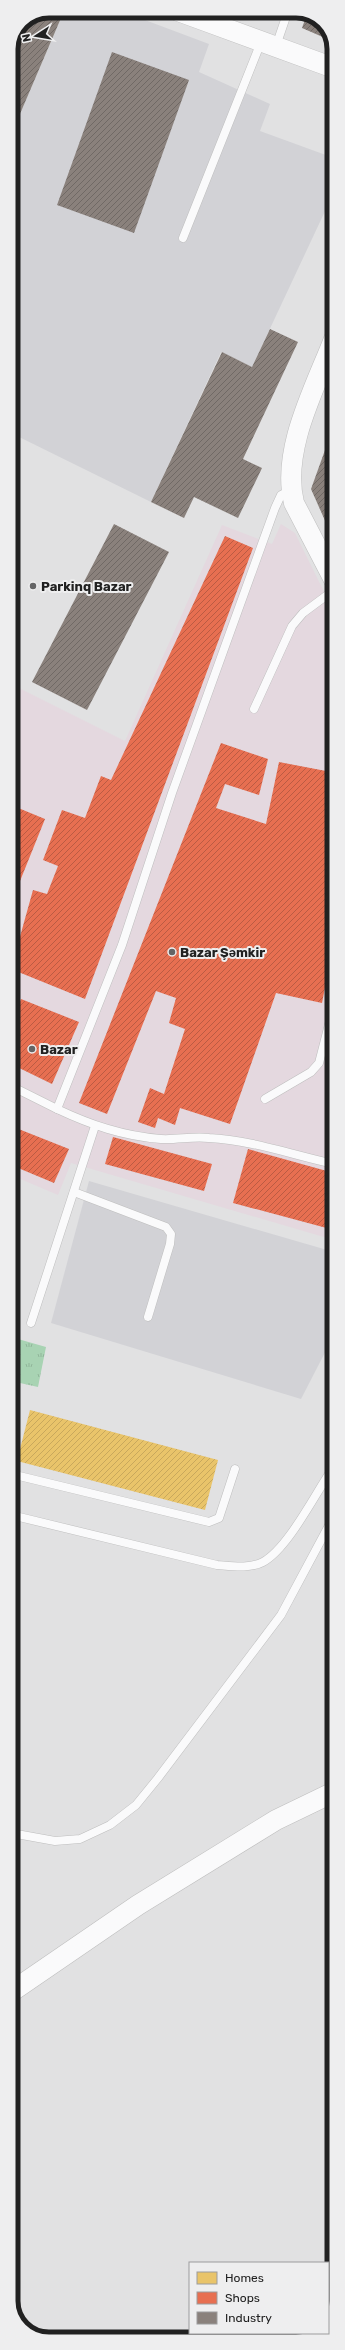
<svg xmlns="http://www.w3.org/2000/svg" width="345" height="2350" viewBox="0 0 345 2350" font-family="Rubik,sans-serif">
<defs>
<pattern id="grass-tufts" width="24" height="20" patternUnits="userSpaceOnUse"><rect width="24" height="20" fill="#a8d3b3"/><path d="M3 7l-1-3M5 7V3M7 7l1-3M15 17l-1-3M17 17v-4M19 17l1-3" fill="none" stroke="#90b59a"/></pattern>
<pattern id="homes-hatch" width="6" height="6" patternUnits="userSpaceOnUse"><rect width="6" height="6" fill="#e9c46a"/><path d="M-1 1l2-2M0 6l6-6M5 7l2-2" fill="none" stroke="#c8a85c"/></pattern>
<pattern id="shops-hatch" width="6" height="6" patternUnits="userSpaceOnUse"><rect width="6" height="6" fill="#e76f51"/><path d="M-1 1l2-2M0 6l6-6M5 7l2-2" fill="none" stroke="#bb5b43"/></pattern>
<pattern id="industry-hatch" width="6" height="6" patternUnits="userSpaceOnUse"><rect width="6" height="6" fill="#8a817c"/><path d="M-1 1l2-2M0 6l6-6M5 7l2-2" fill="none" stroke="#706965"/></pattern>
</defs>
<rect width="100%" height="100%" fill="#e1e1e2"/>
<polygon fill="#e4d8df" points="281,524 295,533 334,612 334,1240 71,1163 58,1195 11,1175 11,684 125,741 222,525 272,544"/>
<g fill="#d2d2d6">
<polygon points="64,11 121,11 209,44 199,72 270,104 260,131 334,158 334,192 252,367 221,352 151,502 11,433 11,135"/>
<polygon points="89,1181 334,1252 334,1335 301,1399 51,1323"/>
</g>
<polygon fill="url(#grass-tufts)" points="11,1337 46,1347 38,1387 11,1381"/>
<polygon fill="url(#homes-hatch)" points="30,1410 218,1460 205,1510 17,1461"/>
<g fill="url(#shops-hatch)">
<polygon points="225,536 253,548 85,999 11,969 33,890 47,894 58,866 43,860 62,810 85,818 101,776 111,780"/>
<polygon points="332,732 334,942 322,1003 276,993 230,1124 180,1108 175,1125 158,1118 155,1128 138,1122 150,1088 164,1094 185,1029 169,1023 176,998 156,991 107,1114 79,1103 221,743 268,759 259,795 225,784 216,808 266,824 279,762 326,771"/>
<polygon points="11,805 45,819 18,886 11,883"/>
<polygon points="21,999 79,1022 52,1084 11,1064 11,1024"/>
<polygon points="11,1126 69,1149 54,1183 11,1165"/>
<polygon points="113,1137 212,1164 204,1191 105,1164"/>
<polygon points="248,1149 334,1173 334,1230 233,1203"/>
</g>
<g fill="url(#industry-hatch)">
<polygon points="49,11 64,11 11,135 11,64 31,18"/>
<polygon points="307,14 323,22 332,41 302,28"/>
<polygon points="112,52 189,80 134,233 57,205"/>
<polygon points="270,329 298,342 243,459 262,468 238,518 194,497 184,518 151,502 222,352 252,367"/>
<polygon points="334,425 334,530 330,532 311,489"/>
<polygon points="114,524 169,552 87,710 32,682"/>
</g>
<g fill="none" stroke-linecap="round" stroke-linejoin="round">
<defs>
<g id="service">
<polyline points="276,46 288,11"/>
<polyline points="183,238 261,42"/>
<polyline points="319,550 334,542"/>
<polyline points="254,709 292,626 303,613 334,590"/>
<polyline points="11,1086 57,1109 122,945 172,793 275,508 281,495 291,490"/>
<polyline points="265,1099 311,1072 319,1063 334,1005"/>
<path d="M57 1109C91 1125 123 1136 161 1139 177 1140 193 1136 209 1138 251 1140 293 1155 334 1164"/>
<polyline points="74,1192 166,1227 171,1234 170,1244 148,1317"/>
<polyline points="31,1323 95,1126"/>
<polyline points="11,1474 209,1522 219,1518 235,1469"/>
<path d="M11 1515 217 1565C231 1566 250 1569 263 1562 287 1549 313 1498 329 1474L334 1470"/>
<polyline points="11,1833 55,1841 80,1839 110,1825 136,1805 158,1778 281,1615 334,1516"/>
</g>
<g id="tertiary">
<polyline points="178,11 334,68"/>
<path d="M334 339C315 388 281 450 294 503L334 580"/>
<polyline points="11,1992 138,1905 276,1820 334,1792"/>
</g>
</defs>
<use href="#service" stroke="#bebebe" stroke-width="9"/>
<use href="#tertiary" stroke="#bebebe" stroke-width="21"/>
<use href="#service" stroke="#fafafb" stroke-width="8"/>
<use href="#tertiary" stroke="#fafafb" stroke-width="20"/>
</g>
<g fill="#646465" stroke="#eeeeef" stroke-width="1.5">
<circle cx="33" cy="586" r="4"/>
<circle cx="172" cy="952" r="4"/>
<circle cx="32" cy="1049" r="4"/>
</g>
<g text-anchor="middle" dominant-baseline="central" stroke-width="4" stroke-linejoin="round" paint-order="stroke">
<g font-size="13" font-weight="bold" fill="#212121" stroke="#eeeeef" text-anchor="start">
<text x="41" y="586">Parkinq Bazar</text>
<text x="180" y="952">Bazar Şəmkir</text>
<text x="40" y="1049">Bazar</text>
</g>
</g>
<path d="M0 0H345V2350H0ZM49 18H296A31 31 0 0 1 327 49V2301A31 31 0 0 1 296 2332H49A31 31 0 0 1 18 2301V49A31 31 0 0 1 49 18Z" fill="#eeeeef" fill-rule="evenodd"/>
<path fill="none" stroke="#212121" stroke-width="5" d="M49 18H296A31 31 0 0 1 327 49V2301A31 31 0 0 1 296 2332H49A31 31 0 0 1 18 2301V49A31 31 0 0 1 49 18Z"/>
<rect x="189" y="2262" width="140" height="72" fill="#eeeeef" stroke="#9c9c9d"/>
<rect x="197" y="2272" width="20" height="12" fill="#e9c46a" stroke="#9c9c9d"/>
<text x="225" y="2282" font-size="12" fill="#212121">Homes</text>
<rect x="197" y="2292" width="20" height="12" fill="#e76f51" stroke="#9c9c9d"/>
<text x="225" y="2302" font-size="12" fill="#212121">Shops</text>
<rect x="197" y="2312" width="20" height="12" fill="#8a817c" stroke="#9c9c9d"/>
<text x="225" y="2322" font-size="12" fill="#212121">Industry</text>
<g transform="translate(36 36) rotate(258)" stroke="#eeeeef" stroke-width="3" paint-order="stroke">
<path d="M0-3L7 15L0 10L-7 15Z" fill="#212121"/>
<text y="-6" font-size="11" font-weight="bold" text-anchor="middle" fill="#212121">N</text>
</g>
</svg>
